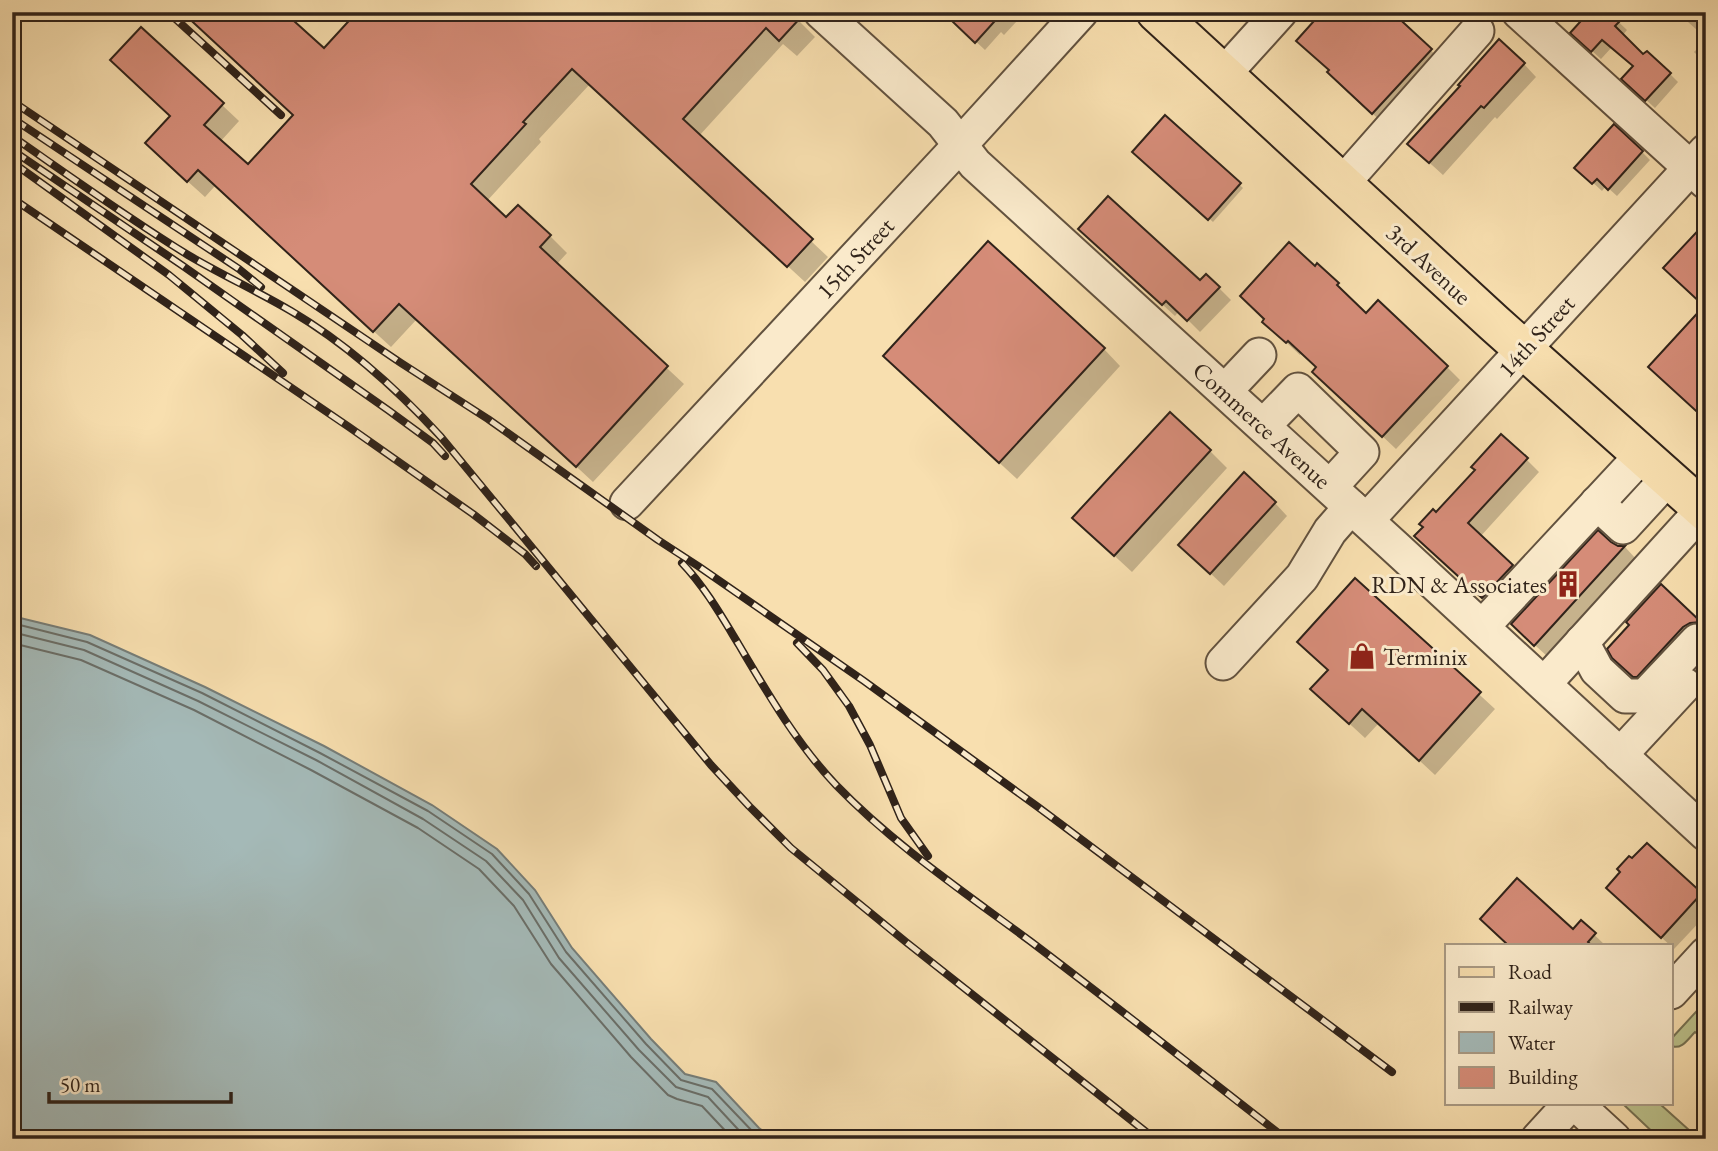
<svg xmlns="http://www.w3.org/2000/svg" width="1718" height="1151" viewBox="0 0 1718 1151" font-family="'EB Garamond',serif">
<rect width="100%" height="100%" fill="#f8dfaf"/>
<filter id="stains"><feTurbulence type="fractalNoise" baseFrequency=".00286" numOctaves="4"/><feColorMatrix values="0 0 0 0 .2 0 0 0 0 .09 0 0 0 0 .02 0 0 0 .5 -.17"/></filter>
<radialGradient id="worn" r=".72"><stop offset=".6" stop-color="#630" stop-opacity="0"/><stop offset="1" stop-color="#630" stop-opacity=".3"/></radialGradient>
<g fill="#bcc28c" stroke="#767253" stroke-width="2">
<path d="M1706 1001V1041L1695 1032C1688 1039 1682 1050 1671 1046V1039Z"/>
<polygon points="1623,1104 1660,1104 1699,1139 1660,1139"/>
</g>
<polygon fill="#a4b9b7" stroke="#767d78" stroke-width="2" points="12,616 90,635 205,687 324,746 432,805 497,849 535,890 572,948 651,1039 685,1074 716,1082 759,1128 774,1139 12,1139"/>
<g fill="#0003">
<polygon points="790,12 815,37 797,56 783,44 699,136 828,257 805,282 590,84 539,139 541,142 487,201 507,219 518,207 550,236 567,253 556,265 684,384 593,482 417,319 391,347 215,186 205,197 164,160 222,105 239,121 220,142 248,167 295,116 324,51"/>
<polygon points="964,12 1019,12 1014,18 1017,21 1004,35 1001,32 985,50 955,22"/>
<polygon points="1325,12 1394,12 1392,14 1442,61 1385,125 1340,84 1331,71"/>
<polygon points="1608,12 1627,30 1622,36 1644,57 1670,74 1678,82 1655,108 1632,87 1635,67 1612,47 1601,59 1581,41"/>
<polygon points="1678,12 1706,12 1706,38 1688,22"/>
<polygon points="1706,40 1706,64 1694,52"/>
<polygon points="1524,64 1536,77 1497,119 1495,117 1443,175 1422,156"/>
<polygon points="1165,118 1243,188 1213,222 1135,152"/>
<polygon points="1642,152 1650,160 1617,196 1606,186 1602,191 1577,168"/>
<polygon points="1706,224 1706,430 1699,424 1705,418"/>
<polygon points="1093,241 1219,288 1231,300 1200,332 1179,311 1175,316"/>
<polygon points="1317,266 1350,297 1349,299 1366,315 1447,367 1460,380 1396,449 1327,384 1318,367 1302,352 1300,355 1277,334"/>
<polygon points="1104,349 1120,366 1017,479 902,373"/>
<polygon points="1210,451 1227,468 1132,572 1092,535"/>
<polygon points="1526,459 1539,472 1480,537 1525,579 1496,610 1429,549 1437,515 1477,470"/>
<polygon points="1275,503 1287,516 1224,586 1193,557"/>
<polygon points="1618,547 1625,547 1637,560 1548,657 1526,637"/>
<polygon points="1355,580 1495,709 1435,775 1379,723 1365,738 1328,704 1329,670"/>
<polygon points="1661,587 1706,629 1647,689 1628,671"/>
<polygon points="1647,845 1706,899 1706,915 1674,949 1621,900 1632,861"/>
<polygon points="1581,922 1606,946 1511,946 1495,932 1573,931"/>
</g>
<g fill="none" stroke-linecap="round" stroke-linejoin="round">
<g stroke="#6a6e68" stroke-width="2">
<polyline points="12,623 87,642 202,693 320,753 428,811 492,854 529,894 566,952 646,1044 681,1080 712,1089 754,1133 761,1139"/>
<polyline points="12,632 84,650 198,701 316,760 423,819 486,861 523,900 559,958 639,1050 676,1087 708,1097 747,1139"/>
<polyline points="12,643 81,660 194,710 311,770 418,828 479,869 514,906 551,964 631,1057 668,1095 677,1099 702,1106 733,1139"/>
</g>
</g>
<g fill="#d58c78" stroke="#30231a" stroke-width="2">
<polygon points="182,12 284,12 324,48 357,12 802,12 802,16 779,41 766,28 683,119 813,239 787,267 572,69 523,122 526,124 471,184 506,217 518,205 551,235 540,247 668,366 576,467 399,304 373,332 198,170 187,182 145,143 170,116 110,60 141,27 224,103 204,125 248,164 293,115"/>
<polygon points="962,12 1003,12 975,43 953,22"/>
<polygon points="1322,12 1392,12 1432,49 1372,114 1327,72 1329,70 1296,41"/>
<polygon points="1589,12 1610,12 1620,21 1615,26 1643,54 1647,51 1671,73 1645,101 1621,79 1633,66 1602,40 1591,52 1570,33"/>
<polygon points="1499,39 1525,63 1484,108 1481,106 1429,163 1407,144 1460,86 1458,85"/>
<polygon points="1165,115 1241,183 1208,220 1132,152"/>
<polygon points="1614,124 1643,151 1608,190 1597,179 1592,184 1574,168"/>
<polygon points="1108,196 1200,280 1206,274 1220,287 1187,321 1166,301 1162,305 1078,229"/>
<polygon points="1706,222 1706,420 1648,367 1704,306 1663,268"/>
<polygon points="988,241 1105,348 999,463 883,356"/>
<polygon points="1289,242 1315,266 1317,263 1339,283 1337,285 1366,313 1378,300 1448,366 1382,437 1312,372 1316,367 1288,341 1286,343 1262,322 1264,319 1240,296"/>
<polygon points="1170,412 1211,450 1114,556 1072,518"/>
<polygon points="1501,434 1528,458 1468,523 1513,565 1482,598 1414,536 1423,527 1419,524 1433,509 1436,512 1475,470 1471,467"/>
<polygon points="1244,472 1276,502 1210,574 1178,545"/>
<polygon points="1598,530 1611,542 1618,546 1625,546 1534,646 1511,624"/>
<polygon points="1355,578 1481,692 1419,761 1362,709 1349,724 1310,689 1328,670 1297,642"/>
<polygon points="1661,584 1701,622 1690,623 1683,627 1637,677 1633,677 1612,658 1607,649 1629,625 1626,622"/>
<polygon points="1647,843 1702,893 1661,938 1606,888 1620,872 1617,869 1629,856 1632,858"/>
<polygon points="1517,878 1573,929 1581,920 1596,933 1588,942 1592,946 1509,946 1480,919"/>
</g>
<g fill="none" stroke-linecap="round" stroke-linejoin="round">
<defs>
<g id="minor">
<polyline points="821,12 943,123 975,164 1394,546 1706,834"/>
<polyline points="1519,12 1706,182"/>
<polyline points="1223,75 1280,12"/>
<polyline points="1342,184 1477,31"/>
<polyline points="1225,391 1259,355"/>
<polyline points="1263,426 1298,390 1362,452 1330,487"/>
<polyline points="627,503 960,145 1081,12"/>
<polyline points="1597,503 1623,527 1668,478"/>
<polyline points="1367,520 1706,151"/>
<polyline points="1482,627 1642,455"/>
<polyline points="1582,642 1597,670 1625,696 1645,696 1697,641 1706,641"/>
<polyline points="1223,663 1302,577 1330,531 1351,507"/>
<polyline points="1544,684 1703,509"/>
<polyline points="1620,755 1685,685"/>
<polyline points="1671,992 1706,954"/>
<polyline points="1576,1104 1614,1139"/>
<polyline points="1538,1139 1570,1104"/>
</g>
<polyline id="major" points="1156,12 1494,323 1706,512"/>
</defs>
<use href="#minor" stroke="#62523f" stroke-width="37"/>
<use href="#major" stroke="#30231a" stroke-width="42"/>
<use href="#minor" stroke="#faeacb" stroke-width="33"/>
<use href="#major" stroke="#f8dfaf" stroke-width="38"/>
<defs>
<g id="rail">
<polyline points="168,12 281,115"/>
<polyline points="12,101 401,363 488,419 658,540 698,566 864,681 1038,807 1392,1072"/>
<polyline points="12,118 239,269 261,287"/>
<path d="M12 136C71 177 128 218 188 255 222 275 257 291 291 311 347 344 397 389 441 437L711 765 749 806 791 848 906 942 1155 1139"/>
<polyline points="12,150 183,266 388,410 433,443 445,456"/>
<polyline points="12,162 169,275 242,335 283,373"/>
<polyline points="12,198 349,427 473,514 525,554 536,566"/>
<path d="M682 563C705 587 722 617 739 645 768 694 797 744 836 785 893 844 964 892 1030 941 1116 1006 1201 1073 1286 1139"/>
<polyline points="797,643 823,670 849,706 870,745 901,818 928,856"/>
</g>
</defs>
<use href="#rail" stroke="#30231a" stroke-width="8"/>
<use href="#rail" stroke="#faeacb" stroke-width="5" stroke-dasharray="16" stroke-linecap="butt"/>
</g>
<defs>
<symbol id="building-bare" viewBox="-9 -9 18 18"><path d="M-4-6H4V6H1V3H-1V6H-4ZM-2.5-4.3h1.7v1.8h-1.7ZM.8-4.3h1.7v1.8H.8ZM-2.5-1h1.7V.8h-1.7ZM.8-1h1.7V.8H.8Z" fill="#8f2418" stroke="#faeacb" stroke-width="2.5" paint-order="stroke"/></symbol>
<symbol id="shop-bare" viewBox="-9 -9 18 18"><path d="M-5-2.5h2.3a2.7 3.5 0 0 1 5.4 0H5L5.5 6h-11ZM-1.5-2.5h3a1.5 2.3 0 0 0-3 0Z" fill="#8f2418" stroke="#faeacb" stroke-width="2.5" paint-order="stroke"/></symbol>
</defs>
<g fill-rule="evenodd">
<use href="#building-bare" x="1549" y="565" width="38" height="38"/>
<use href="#shop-bare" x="1343" y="637" width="38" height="38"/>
</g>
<g text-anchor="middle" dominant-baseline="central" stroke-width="6" stroke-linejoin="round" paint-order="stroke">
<g font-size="24" fill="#30231a" stroke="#faeacb">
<text transform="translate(855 258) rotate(-47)">15th Street</text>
<text transform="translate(1429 264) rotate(43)">3rd Avenue</text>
<text transform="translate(1536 336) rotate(-48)">14th Street</text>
<text transform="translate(1262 425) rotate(42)">Commerce Avenue</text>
</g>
<g font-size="24" fill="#30231a" stroke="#faeacb" text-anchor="end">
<text x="1547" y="584">RDN &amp; Associates</text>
<text x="1383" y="656" text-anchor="start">Terminix</text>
</g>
</g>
<rect width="1718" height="1151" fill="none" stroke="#f8dfaf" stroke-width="42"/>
<rect x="14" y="14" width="1690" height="1123" fill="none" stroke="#30231a" stroke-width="3.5"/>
<rect x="21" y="21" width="1676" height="1109" fill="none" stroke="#30231a" stroke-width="2"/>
<rect x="1445" y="944" width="228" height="161" fill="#faeacb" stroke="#a99a84" stroke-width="2"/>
<rect x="1459" y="967" width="35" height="10" fill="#f8dfaf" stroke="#a99a84" stroke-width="2"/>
<text x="1508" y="979" font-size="21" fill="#30231a">Road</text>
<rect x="1459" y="1002" width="35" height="10" fill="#30231a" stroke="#a99a84" stroke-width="2"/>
<text x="1508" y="1014" font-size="21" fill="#30231a">Railway</text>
<rect x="1459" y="1032" width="35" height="21" fill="#a4b9b7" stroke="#a99a84" stroke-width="2"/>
<text x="1508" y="1050" font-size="21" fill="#30231a">Water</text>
<rect x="1459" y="1067" width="35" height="21" fill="#d58c78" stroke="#a99a84" stroke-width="2"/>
<text x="1508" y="1084" font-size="21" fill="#30231a">Building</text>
<path d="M49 1092v10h182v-10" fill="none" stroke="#30231a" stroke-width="3.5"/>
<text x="60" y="1092" font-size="21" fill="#30231a" stroke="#faeacb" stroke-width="5" paint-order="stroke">50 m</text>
<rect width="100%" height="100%" filter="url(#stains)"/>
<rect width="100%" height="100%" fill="url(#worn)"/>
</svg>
